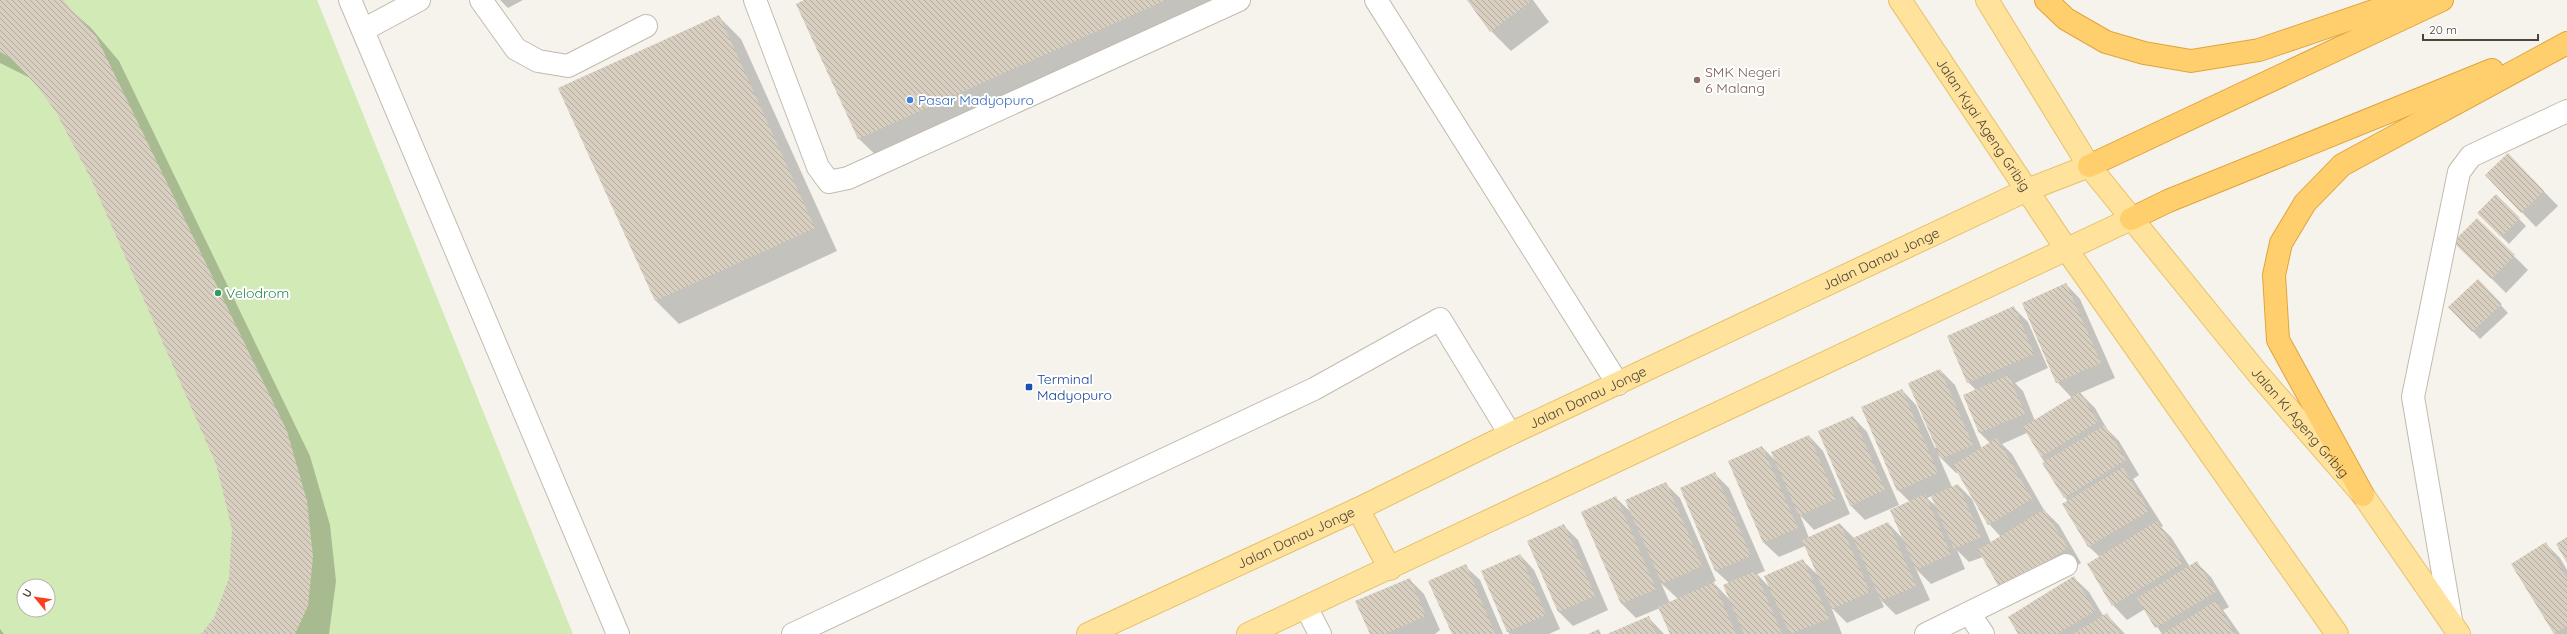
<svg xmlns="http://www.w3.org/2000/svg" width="2567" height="634" viewBox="0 0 2567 634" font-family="Quicksand,sans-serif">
<defs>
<pattern id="building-back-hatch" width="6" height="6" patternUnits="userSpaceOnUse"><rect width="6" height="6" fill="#d8cfc1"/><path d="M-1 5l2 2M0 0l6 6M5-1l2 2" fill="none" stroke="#b1aa9e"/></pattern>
</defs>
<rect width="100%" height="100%" fill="#f6f3ec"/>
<path fill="#d2eab5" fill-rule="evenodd" d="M0 0H317L573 634H0ZM24 586H48V610H24Z"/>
<g fill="#0003" fill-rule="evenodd">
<polygon points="0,0 60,0 91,28 119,61 310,456 330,525 336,581 329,634 202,634 215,618 230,578 233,529 217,464 92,179 57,112 32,79 0,63"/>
<polygon points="500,0 523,0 508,8"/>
<polygon points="807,0 1240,0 882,161 858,138"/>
<polygon points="1468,0 1533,0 1549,22 1511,51 1491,31"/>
<polygon points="718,16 741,39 837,251 679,324 656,301 560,89"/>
<polygon points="2522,169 2558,206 2536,227 2486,175"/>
<polygon points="2496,196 2526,226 2509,244 2478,213"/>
<polygon points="2477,219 2528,270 2506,293 2455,242"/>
<path d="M2066 284 2080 299 2115 378 2080 393 2095 408 2107 429 2119 441 2139 475 2133 479 2163 526 2161 527 2171 537 2190 567 2197 563 2211 577 2229 607 2223 610 2240 634H2162L2145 609 2127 620 2113 605 2100 557 2089 547 2064 504 2068 502 2027 433 2002 444 2012 454 2044 510 2059 525 2081 563 2016 603 2001 588 1983 557 1969 562 1957 550 1965 569 1931 584 1916 569 1930 600 1896 615 1881 600 1884 607 1847 623 1831 607 1842 634H1671L1660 608 1636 618 1622 604 1582 513 1616 498 1632 513 1665 483 1680 498 1716 581 1713 582 1731 601 1729 583 1716 571 1681 489 1715 474 1729 488 1765 571 1757 574 1771 589 1802 560 1818 575 1805 546 1779 557 1764 543 1729 461 1762 447 1777 462 1809 436 1823 451 1850 514 1814 530 1800 515 1809 538 1840 524 1854 538 1888 523 1903 539 1910 502 1898 490 1902 390 1916 405 1935 448 1937 447 1940 370 1955 385 1982 449 1991 444 1980 433 1964 396 1976 390 1968 382 2014 308 2028 322 2048 368 2015 383 2023 391 2035 421 2072 398 2057 382ZM1938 455 1956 473 1959 472 1989 524 2001 537 1991 543 1972 499 1958 485 1952 487ZM1932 496 1938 508 1927 498ZM1661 583 1678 599 1670 603Z"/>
<polygon points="2485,288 2508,313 2480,339 2450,307"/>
<polygon points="1853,417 1867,432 1899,505 1865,520 1851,506"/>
<polygon points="1564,526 1578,540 1608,610 1573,626 1558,611"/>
<polygon points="2546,544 2560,558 2567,570 2567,634 2555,634 2513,564"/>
<polygon points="1520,555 1534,570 1560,629 1549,634 1510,634 1507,631"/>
<polygon points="1465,566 1480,580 1503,634 1453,634"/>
<polygon points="2074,578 2089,592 2104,617 2107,615 2125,634 2019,634"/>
<polygon points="1409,579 1424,594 1440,630 1435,634 1371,634"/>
<polygon points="1648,617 1664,634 1610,634"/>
<polygon points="0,629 4,634 0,634"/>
</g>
<g fill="url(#building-back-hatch)">
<polygon points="0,0 63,0 96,36 287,431 307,501 313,557 308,606 295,634 201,634 214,618 229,578 232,529 216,464 91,179 56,112 36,85 11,58 0,52"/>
<polygon points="804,0 1166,0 858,139 796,4"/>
<polygon points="1467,0 1528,0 1530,2 1490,32"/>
<polygon points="719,15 815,228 655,301 558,88"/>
<polygon points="2508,153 2544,191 2521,213 2485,175"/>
<polygon points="2496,194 2520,218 2501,237 2477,213"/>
<polygon points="2477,218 2515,255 2491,279 2453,242"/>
<polygon points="2478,279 2502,304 2472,332 2448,307"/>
<polygon points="2066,283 2101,363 2056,383 2022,303"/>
<polygon points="2014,306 2034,354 1967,383 1947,336"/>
<polygon points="1940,369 1973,445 1941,459 1908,383"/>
<polygon points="2009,375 2025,414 1979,433 1963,395"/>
<polygon points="1902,389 1938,473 1897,491 1861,407"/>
<polygon points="2080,392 2098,422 2041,457 2023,427"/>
<polygon points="1853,416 1885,490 1850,506 1818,431"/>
<polygon points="2105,425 2126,460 2064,498 2042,463"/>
<polygon points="1809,435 1836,499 1799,516 1771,452"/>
<polygon points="1997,438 2032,499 1988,525 1953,465"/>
<polygon points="1762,446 1798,528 1763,543 1728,461"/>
<polygon points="2123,467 2149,511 2088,547 2062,504"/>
<polygon points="1715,472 1751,556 1715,571 1680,488"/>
<polygon points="1666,482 1702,566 1662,584 1625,500"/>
<polygon points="1958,484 1981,537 1954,549 1931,496"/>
<polygon points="1925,494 1951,554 1916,570 1890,510"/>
<polygon points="1616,496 1656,589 1621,604 1581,512"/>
<polygon points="2044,509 2068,548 2000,589 1978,550"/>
<polygon points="2157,521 2183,563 2112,606 2087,564"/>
<polygon points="1888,522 1916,586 1881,601 1853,538"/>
<polygon points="1840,523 1870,592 1832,609 1802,540"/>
<polygon points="1564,524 1595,596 1558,612 1527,541"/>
<polygon points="2567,537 2567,563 2556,544"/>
<polygon points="2546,542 2567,578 2567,626 2554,634 2511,564"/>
<polygon points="1520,554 1546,615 1507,632 1481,571"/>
<polygon points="1803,559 1829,619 1790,634 1764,576"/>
<polygon points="2197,561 2216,592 2155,628 2137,598"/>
<polygon points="1466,564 1495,634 1452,634 1428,581"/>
<polygon points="1755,571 1782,634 1744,634 1723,585"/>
<polygon points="2074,576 2095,611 2057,634 2018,634 2008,617"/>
<polygon points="1410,578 1426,616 1385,634 1370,634 1355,601"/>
<polygon points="1714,582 1736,634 1670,634 1658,607"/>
<polygon points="2216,601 2235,634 2162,634"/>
<polygon points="2107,613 2120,634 2073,634"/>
<polygon points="1649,616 1656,634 1607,634"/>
<polygon points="1599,629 1601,634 1588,634"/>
</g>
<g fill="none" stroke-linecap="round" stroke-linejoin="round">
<defs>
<g id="minor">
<polyline points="350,0 618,634"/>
<polyline points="481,0 516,49 538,61 568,66 646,26"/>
<polyline points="755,0 818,167 829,182 848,178 1239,0"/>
<polyline points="1376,0 1618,384"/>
<polyline points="363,30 419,0"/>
<polyline points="1306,607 1320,634"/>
<polyline points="1969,613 1983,634"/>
<polyline points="2451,620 2413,397 2459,172 2471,156 2567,111"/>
<polyline points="793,634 1314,389 1440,319 1510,434"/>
<polyline points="1926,634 2066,565"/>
</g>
<g id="major">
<path id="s1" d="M1900 0 2067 250 2337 634"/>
<path id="s2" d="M1987 0 2089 166 2259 375 2363 495 2459 634"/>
<polyline points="1358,509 1390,569"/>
<path id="s3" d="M1088 634 1358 509 1510 434 2027 190 2089 166"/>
<polyline points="1248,634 2131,219"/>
</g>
<g id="highway">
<polyline points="2046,0 2066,19 2106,42 2144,53 2191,61 2259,50 2406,0"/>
<polyline points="2089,166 2442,0"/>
<polyline points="2131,219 2168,201 2492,70"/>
<polyline points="2363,495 2278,340 2274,275 2281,243 2305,203 2342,165 2567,43"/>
</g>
</defs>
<use href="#minor" stroke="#c2bbae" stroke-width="24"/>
<use href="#major" stroke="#e6c16a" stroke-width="24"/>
<use href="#highway" stroke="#e0a43c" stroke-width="24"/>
<use href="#minor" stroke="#fff" stroke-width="22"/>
<use href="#major" stroke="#ffe39c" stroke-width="22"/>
<use href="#highway" stroke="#ffcf6e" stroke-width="22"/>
</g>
<circle fill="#8d6e63" stroke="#fff" stroke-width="1.5" cx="1697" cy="80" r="4"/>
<circle fill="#3f7fe0" stroke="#fff" stroke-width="1.5" cx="910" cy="100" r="4"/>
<circle fill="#2e9e5b" stroke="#fff" stroke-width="1.5" cx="218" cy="293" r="4"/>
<rect fill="#1a4fb4" stroke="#fff" stroke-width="1.5" x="1025" y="383" width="8" height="8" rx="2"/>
<g text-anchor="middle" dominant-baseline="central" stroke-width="4" stroke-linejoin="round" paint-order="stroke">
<g font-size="14" fill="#785e54" stroke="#fff" text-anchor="start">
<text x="1705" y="72">SMK Negeri<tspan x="1705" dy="16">6 Malang</tspan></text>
</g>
<g font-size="14" fill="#366cbe" stroke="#fff" text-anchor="start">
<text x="918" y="100">Pasar Madyopuro</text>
</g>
<g font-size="14" fill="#4b4439" stroke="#fff">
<text stroke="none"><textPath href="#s1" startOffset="150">Jalan Kyai Ageng Gribig</textPath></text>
<text stroke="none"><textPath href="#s3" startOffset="877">Jalan Danau Jonge</textPath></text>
<text stroke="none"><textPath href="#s3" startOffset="553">Jalan Danau Jonge</textPath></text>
<text stroke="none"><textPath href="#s2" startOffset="527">Jalan Ki Ageng Gribig</textPath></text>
<text stroke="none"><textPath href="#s3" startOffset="229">Jalan Danau Jonge</textPath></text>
</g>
<g font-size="14" fill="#27864d" stroke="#fff" text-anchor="start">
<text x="226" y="293">Velodrom</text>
</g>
<g font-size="14" fill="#164399" stroke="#fff" text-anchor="start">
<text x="1037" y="379">Terminal<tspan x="1037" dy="16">Madyopuro</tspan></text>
</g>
</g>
<g transform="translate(36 598) rotate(299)"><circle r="19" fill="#ffffff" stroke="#b7b4b0"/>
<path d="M0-3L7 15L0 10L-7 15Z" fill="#fc3f1d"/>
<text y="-6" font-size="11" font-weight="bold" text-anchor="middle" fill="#4b4439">U</text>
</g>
<path d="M2423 34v6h115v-6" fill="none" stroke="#4b4439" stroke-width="2"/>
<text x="2429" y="34" font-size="12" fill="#4b4439" stroke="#ffffff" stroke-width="3" paint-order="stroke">20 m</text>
</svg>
